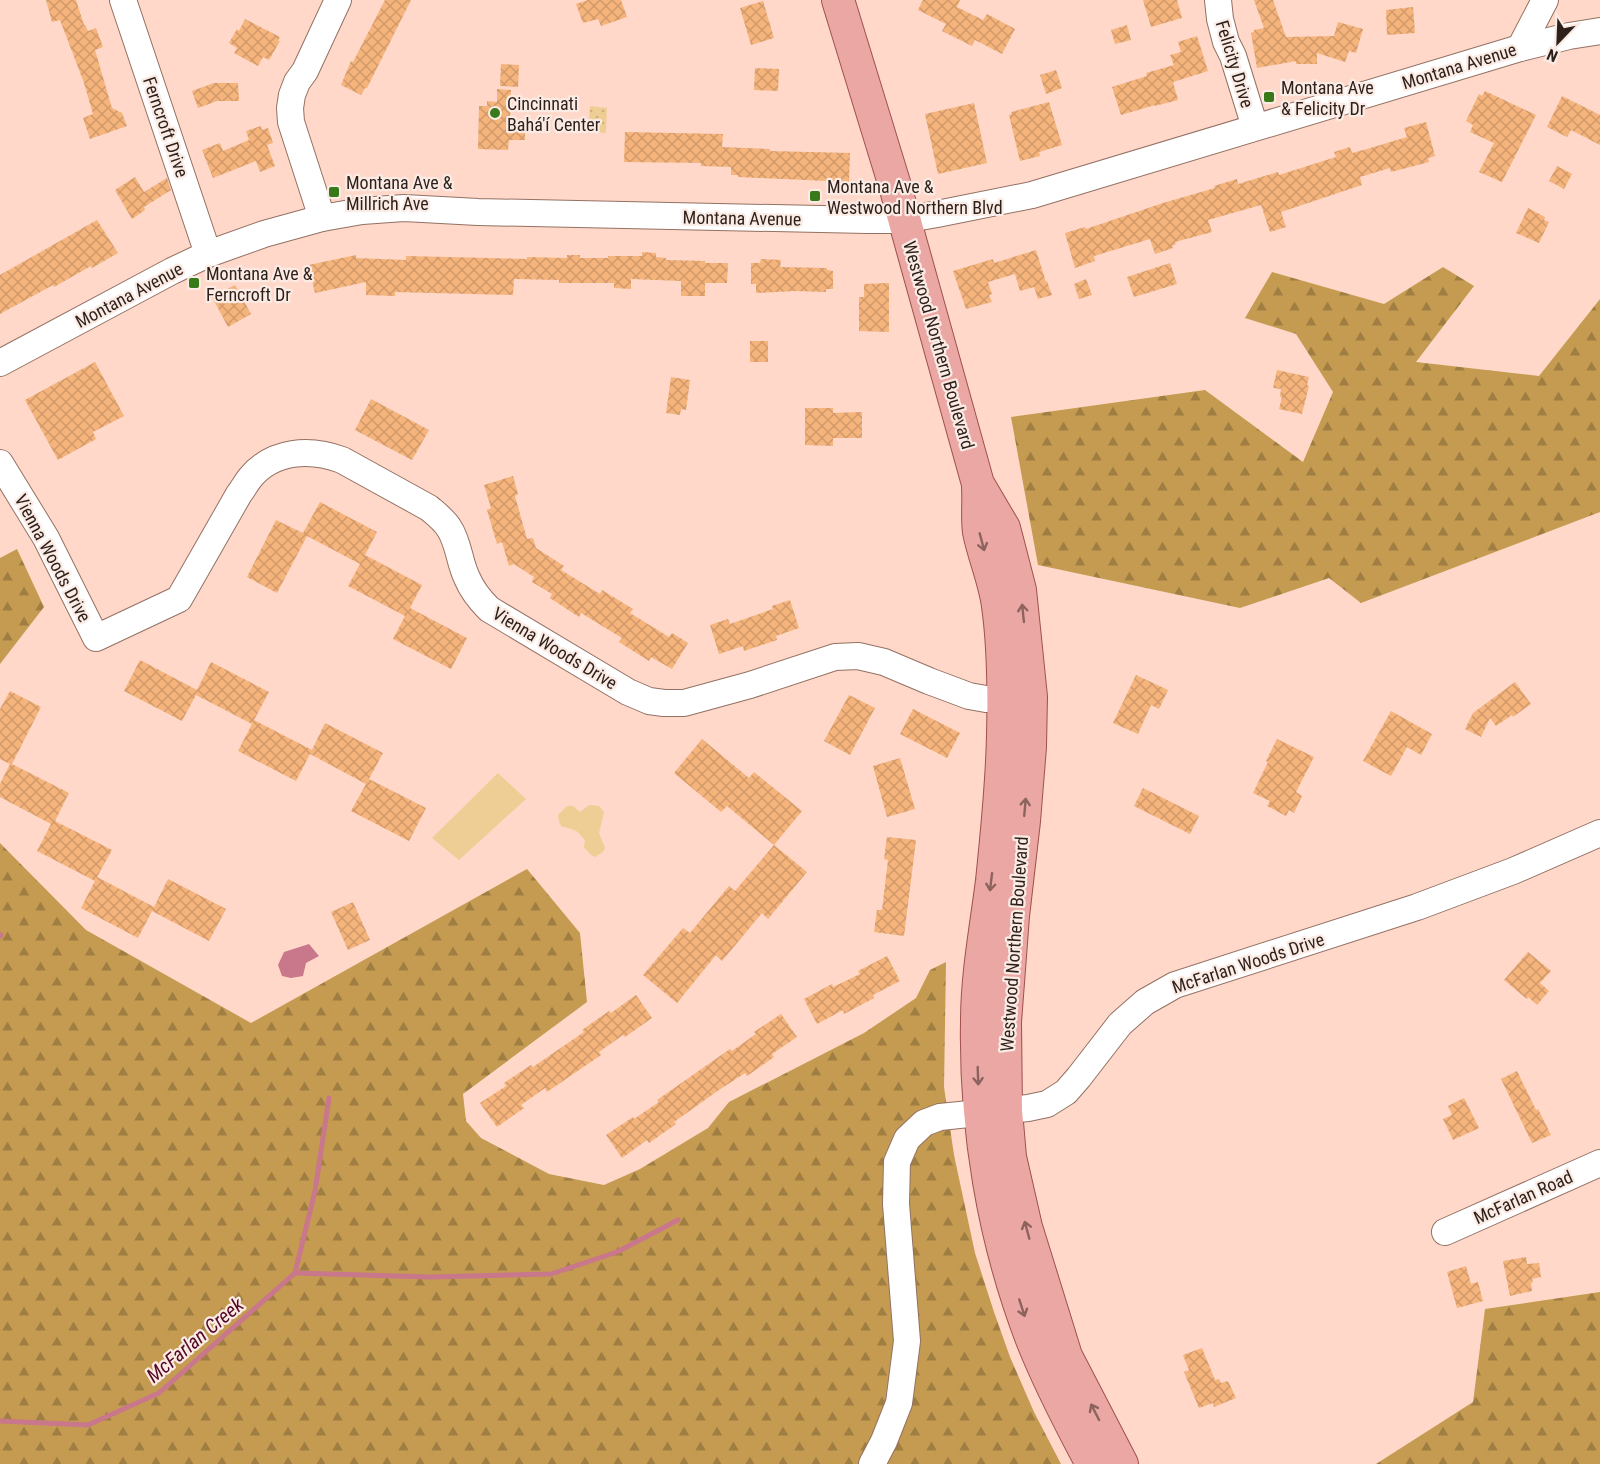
<svg xmlns="http://www.w3.org/2000/svg" width="1600" height="1464" viewBox="0 0 1600 1464" font-family="'Roboto Condensed',sans-serif">
<defs>
<pattern id="grass-dots" width="8" height="8" patternUnits="userSpaceOnUse" patternTransform="scale(1.5)"><rect width="8" height="8" fill="#efce95"/><path d="M2 2h.1M6 6h.1" fill="none" stroke="#cdb080" stroke-width="1.8" stroke-linecap="round"/></pattern>
<pattern id="forest-firs" width="22" height="20" patternUnits="userSpaceOnUse" patternTransform="scale(1.5)"><rect width="22" height="20" fill="#c49b51"/><path d="M5 1l3.5 6h-7zM16 11l3.5 6h-7z" fill="#a07e42"/></pattern>
<pattern id="building-cross-hatch" width="8" height="8" patternUnits="userSpaceOnUse" patternTransform="scale(1.5)"><rect width="8" height="8" fill="#f5b47b"/><path d="M0 0l8 8M0 8l8-8" fill="none" stroke="#d29a6a"/></pattern>
</defs>
<rect width="100%" height="100%" fill="#ffd8c9"/>
<polygon fill="url(#grass-dots)" points="590,106 607,108 606,133 588,132"/>
<g fill="url(#forest-firs)">
<polygon points="1443,267 1474,286 1416,362 1539,376 1600,299 1600,512 1361,603 1329,578 1240,608 1038,565 1011,417 1205,390 1303,462 1333,392 1296,334 1245,318 1272,272 1384,304"/>
<polygon points="17,549 44,607 0,664 0,558"/>
<polygon points="0,843 86,930 251,1023 527,869 580,933 587,1002 463,1094 466,1121 481,1138 549,1174 604,1185 640,1169 708,1128 729,1102 864,1033 916,998 930,970 946,962 944,1087 954,1155 975,1253 994,1312 1010,1357 1034,1412 1061,1464 0,1464"/>
<polygon points="1600,1292 1600,1464 1376,1464 1473,1402 1485,1309"/>
</g>
<g fill="#efce95">
<polygon points="498,773 526,799 459,860 432,838"/>
<path d="M589 805 599 806 604 812 599 833 605 848 603 852 595 857 591 855 584 847 585 840C582 837 578 831 574 830 563 825 560 831 558 815L567 806H573L580 812Z"/>
</g>
<polygon fill="#c9778b" points="309,944 319,956 306,963 303,976 291,978 282,976 278,965 284,952"/>
<g fill="none" stroke-linecap="round" stroke-linejoin="round">
<g stroke="#c9778b" stroke-width="5">
<polyline points="0,936 1,935"/>
<polyline points="295,1273 431,1277 551,1274 617,1252 678,1220"/>
<polyline points="295,1273 315,1191 329,1098"/>
<polyline points="0,1421 88,1425 159,1393 295,1273"/>
</g>
</g>
<g fill="url(#building-cross-hatch)">
<polygon points="46,0 76,0 84,25 85,25 88,31 96,28 103,47 95,50 112,108 122,113 127,126 90,139 83,118 93,114 84,83 60,20 52,22"/>
<polygon points="385,0 411,0 367,88 365,88 361,95 341,85 351,61 353,62"/>
<polygon points="588,0 621,0 627,17 601,26 598,19 583,23 576,4"/>
<polygon points="923,0 960,0 957,7 983,20 987,14 1015,29 1002,54 975,40 972,46 942,31 946,24 918,10"/>
<polygon points="1143,0 1177,0 1182,18 1151,27"/>
<polygon points="1254,0 1273,0 1286,37 1334,36 1338,22 1363,29 1356,53 1349,51 1345,62 1317,53 1317,64 1296,64 1296,61 1257,68 1251,33 1254,32 1254,30 1264,28"/>
<polygon points="763,1 774,38 751,45 740,8"/>
<polygon points="1413,7 1415,33 1387,35 1386,10"/>
<polygon points="245,19 280,37 278,41 280,41 269,60 263,57 258,66 234,53 237,48 229,43 237,29 239,31"/>
<polygon points="1127,25 1131,40 1115,44 1111,30"/>
<polygon points="1197,36 1208,71 1173,82 1178,100 1155,106 1155,105 1121,115 1112,87 1147,76 1146,73 1174,65 1170,55 1181,52 1178,42"/>
<polygon points="501,64 519,65 518,87 500,86"/>
<polygon points="755,68 779,69 778,91 754,90"/>
<polygon points="1056,70 1062,88 1046,94 1040,75"/>
<polygon points="214,83 238,83 239,101 217,101 198,108 192,91"/>
<polygon points="497,89 511,90 510,120 525,121 525,140 509,140 508,150 478,149 479,106 487,106 487,101 497,102"/>
<polygon points="1485,91 1536,115 1502,182 1479,172 1494,143 1470,132 1473,125 1466,121 1479,94 1482,96"/>
<polygon points="1562,96 1600,115 1600,145 1571,130 1567,137 1547,127"/>
<polygon points="1049,102 1062,145 1039,152 1040,156 1020,161 1009,115 1012,114 1011,112"/>
<polygon points="974,103 987,163 938,174 925,114"/>
<polygon points="1426,122 1435,156 1428,158 1429,162 1391,172 1390,168 1360,177 1362,185 1281,212 1286,227 1270,232 1261,205 1208,220 1212,232 1175,242 1176,244 1172,246 1173,248 1155,254 1150,239 1094,256 1095,261 1075,268 1065,233 1085,227 1086,229 1163,203 1215,188 1214,186 1237,179 1238,184 1278,172 1279,175 1336,157 1334,152 1350,147 1352,153 1367,149 1407,137 1404,128"/>
<polygon points="261,126 262,130 268,128 273,143 267,145 275,166 260,172 256,161 213,178 202,150 220,143 223,151 249,140 246,131"/>
<polygon points="625,132 723,134 722,147 770,149 770,151 850,153 849,182 738,177 738,175 731,175 731,167 701,166 701,163 624,162"/>
<polygon points="1557,166 1572,174 1564,189 1549,181"/>
<polygon points="135,177 144,192 167,178 171,190 144,207 145,210 132,219 115,190"/>
<polygon points="1528,208 1545,217 1544,220 1549,222 1539,243 1516,233"/>
<polygon points="97,220 118,253 92,268 91,266 54,287 53,285 0,314 0,275"/>
<polygon points="1036,250 1046,282 1047,281 1052,295 1038,299 1034,287 1020,291 1015,274 988,282 992,294 989,295 992,302 966,309 953,271 993,259 994,263"/>
<polygon points="642,252 656,253 656,257 666,258 666,260 705,261 705,263 728,263 727,283 705,283 705,296 681,296 681,281 631,279 631,289 614,288 614,283 559,283 559,280 514,279 513,295 395,292 395,296 366,295 366,282 315,293 312,280 307,281 304,266 356,255 356,258 406,260 406,256 527,259 527,257 567,258 567,255 580,255 580,258 608,258 608,256 642,256"/>
<polygon points="761,259 781,260 780,267 827,268 827,270 833,271 833,289 826,289 826,292 795,291 756,293 756,284 751,284 751,263 760,263"/>
<polygon points="1170,263 1177,284 1134,297 1127,277"/>
<polygon points="1086,279 1092,295 1079,299 1074,284"/>
<polygon points="889,283 889,332 859,331 859,297 864,297 864,284"/>
<polygon points="235,285 251,314 228,327 212,297"/>
<rect x="750" y="341" width="18" height="21"/>
<polygon points="95,362 124,416 93,432 96,439 58,460 25,400"/>
<polygon points="1277,370 1309,377 1307,385 1309,386 1302,414 1279,409 1282,397 1280,397 1281,389 1273,388"/>
<polygon points="671,377 690,380 686,410 681,409 680,415 666,413"/>
<polygon points="371,399 429,430 412,460 355,430"/>
<polygon points="805,408 833,408 833,413 862,412 862,438 833,438 833,446 805,445"/>
<polygon points="513,476 518,494 515,496 527,539 533,538 536,548 564,566 561,570 600,594 602,590 633,609 630,613 669,637 672,633 688,643 672,669 651,657 649,661 619,642 622,638 581,613 579,617 550,598 552,594 532,582 534,577 514,564 509,566 502,542 497,544 487,510 491,508 484,485"/>
<polygon points="320,502 377,532 365,555 422,585 410,608 467,638 451,669 393,639 405,616 348,586 360,564 307,536 277,593 247,577 276,520 303,533"/>
<polygon points="790,600 799,628 776,636 777,640 744,651 743,646 719,654 710,625 728,619 730,624 773,609 772,606"/>
<polygon points="140,660 197,690 211,662 269,692 254,720 312,750 325,723 383,753 369,779 426,808 409,841 351,811 366,784 310,754 296,781 238,751 252,724 196,695 182,721 124,691"/>
<polygon points="1136,675 1168,690 1159,709 1151,705 1138,734 1113,723"/>
<polygon points="1515,682 1531,704 1513,717 1512,715 1496,726 1490,718 1481,737 1465,729 1473,713"/>
<polygon points="10,691 41,707 12,764 69,793 55,821 112,850 97,877 154,907 168,879 226,909 209,941 152,911 138,938 81,908 95,881 37,851 51,824 0,797 0,784 10,764 0,759 0,709"/>
<polygon points="849,695 875,708 850,755 824,741"/>
<polygon points="913,709 960,733 947,758 900,734"/>
<polygon points="1391,711 1432,734 1421,755 1407,747 1391,776 1363,761"/>
<polygon points="702,739 749,778 754,772 802,811 774,845 727,806 721,812 674,773"/>
<polygon points="1277,739 1314,757 1296,792 1302,796 1294,813 1289,810 1286,816 1267,806 1270,801 1253,793 1268,762 1266,761"/>
<polygon points="900,758 915,809 887,817 873,766"/>
<polygon points="1143,788 1199,816 1190,834 1134,806"/>
<polygon points="887,837 916,840 904,936 874,932 877,910 882,910 888,860 884,859"/>
<polygon points="774,845 807,872 768,919 762,913 722,961 716,955 677,1003 643,975 683,928 690,933 729,886 735,891"/>
<polygon points="353,902 370,940 348,950 331,912"/>
<polygon points="1528,952 1551,971 1540,983 1549,991 1537,1005 1528,997 1527,999 1504,980"/>
<polygon points="887,956 900,981 873,995 874,998 844,1014 843,1010 817,1024 804,999 832,984 833,987 860,974 858,971"/>
<polygon points="636,995 652,1018 625,1037 623,1035 599,1052 601,1055 547,1092 545,1088 521,1105 524,1108 497,1127 480,1103 506,1086 504,1083 531,1065 533,1067 584,1032 582,1030 609,1011 611,1013"/>
<polygon points="781,1014 797,1037 772,1054 774,1057 747,1076 745,1073 719,1090 674,1122 676,1124 649,1143 647,1140 622,1158 606,1135 633,1117 634,1119 659,1102 657,1100 730,1049 732,1051 756,1034 754,1032"/>
<polygon points="1517,1071 1536,1110 1538,1109 1551,1135 1532,1143 1501,1079"/>
<polygon points="1464,1098 1479,1128 1453,1140 1443,1119 1452,1115 1448,1106"/>
<polygon points="1526,1257 1527,1264 1539,1263 1541,1277 1532,1279 1533,1282 1531,1283 1532,1291 1510,1296 1503,1261"/>
<polygon points="1466,1266 1471,1284 1478,1282 1483,1301 1457,1308 1447,1272"/>
<polygon points="1202,1348 1215,1380 1219,1379 1221,1383 1228,1381 1236,1398 1214,1407 1213,1403 1199,1408 1184,1372 1189,1370 1183,1355"/>
</g>
<g fill="none" stroke-linecap="round" stroke-linejoin="round">
<defs>
<g id="minor">
<polyline points="123,0 208,254"/>
<polyline points="1218,0 1220,19 1226,42 1233,56 1255,127"/>
<polyline points="1520,48 1545,0"/>
<polyline points="322,218 291,122 290,108 292,95 297,82 305,71 338,0"/>
<polyline points="0,363 172,271 208,254 264,234 322,218 362,211 404,208 478,212 867,220 903,220 937,214 1032,195 1520,48 1569,36 1600,31"/>
<path d="M0 463 46 538 96 638 179 599 239 494C243 489 246 483 250 478 273 450 310 448 342 460L429 508C436 514 444 520 449 528 459 543 459 562 467 578 472 590 480 600 489 609L628 692 649 701 664 703H684L750 685 835 657 858 656 884 662 929 681 969 696 986 699 1023 697"/>
<polyline points="1445,1232 1600,1163"/>
<polyline points="872,1464 884,1441 899,1403 907,1341 896,1204 897,1162 907,1139 924,1123 940,1117 1028,1108 1047,1104 1066,1092 1079,1077 1120,1024 1145,1002 1175,985 1417,907 1513,871 1600,833"/>
</g>
<g id="major">
<polyline points="838,0 895,186 978,484 1004,528 1020,590 1031,697 1030,747 1024,821 1013,916 1005,1022 1006,1111 1010,1157 1026,1227 1066,1356 1122,1464"/>
<path d="M978 487C979 502 977 518 979 532 984 557 995 581 998 606 1004 648 1004 693 1003 736 1002 784 997 833 992 881 986 928 977 975 977 1021 975 1128 993 1237 1031 1337 1048 1381 1070 1423 1092 1464"/>
</g>
</defs>
<use href="#minor" stroke="#937163" stroke-width="28"/>
<use href="#major" stroke="#9f514c" stroke-width="34"/>
<use href="#minor" stroke="#fff" stroke-width="26"/>
<use href="#major" stroke="#eaa7a4" stroke-width="32"/>
</g>
<defs><path id="oneway-shaft" d="M-6 0H5M1.5-3L5.5 0L1.5 3" fill="none" stroke-width="1.6" stroke-linecap="round" stroke-linejoin="round" transform="scale(1.5)"/></defs>
<g stroke="#8c635e">
<use href="#oneway-shaft" transform="translate(982 542) rotate(75)"/>
<use href="#oneway-shaft" transform="translate(1023 613) rotate(-96)"/>
<use href="#oneway-shaft" transform="translate(1025 807) rotate(-85)"/>
<use href="#oneway-shaft" transform="translate(991 882) rotate(97)"/>
<use href="#oneway-shaft" transform="translate(978 1076) rotate(88)"/>
<use href="#oneway-shaft" transform="translate(1027 1230) rotate(-105)"/>
<use href="#oneway-shaft" transform="translate(1022 1308) rotate(72)"/>
<use href="#oneway-shaft" transform="translate(1095 1412) rotate(-117)"/>
</g>
<g fill="#387919" stroke="#fbebe5" stroke-width="2">
<rect x="1263" y="91" width="12" height="12" rx="3"/>
<circle cx="495" cy="113" r="6"/>
<rect x="328" y="186" width="12" height="12" rx="3"/>
<rect x="809" y="190" width="12" height="12" rx="3"/>
<rect x="188" y="277" width="12" height="12" rx="3"/>
</g>
<g text-anchor="middle" dominant-baseline="central" stroke-width="4.5" stroke-linejoin="round" paint-order="stroke">
<g font-size="18" fill="#2d1f19" stroke="#fbebe5">
<text transform="translate(1235 64) rotate(73)">Felicity Drive</text>
<text transform="translate(1459 66) rotate(-17)">Montana Avenue</text>
<text transform="translate(166 127) rotate(71)">Ferncroft Drive</text>
<text transform="translate(742 218) rotate(1)">Montana Avenue</text>
<text transform="translate(129 295) rotate(-28)">Montana Avenue</text>
<text transform="translate(939 345) rotate(74)">Westwood Northern Boulevard</text>
<text transform="translate(53 558) rotate(62)">Vienna Woods Drive</text>
<text transform="translate(555 648) rotate(31)">Vienna Woods Drive</text>
<text transform="translate(1014 944) rotate(-86)">Westwood Northern Boulevard</text>
<text transform="translate(1248 963) rotate(-18)">McFarlan Woods Drive</text>
<text transform="translate(1523 1197) rotate(-24)">McFarlan Road</text>
</g>
<g font-size="18" fill="#2d1f19" stroke="#fbebe5" text-anchor="start">
<text x="1281" y="87">Montana Ave<tspan x="1281" dy="21">&amp; Felicity Dr</tspan></text>
<text x="507" y="103">Cincinnati<tspan x="507" dy="21">Bahá'í Center</tspan></text>
<text x="346" y="182">Montana Ave &amp;<tspan x="346" dy="21">Millrich Ave</tspan></text>
<text x="827" y="186">Montana Ave &amp;<tspan x="827" dy="21">Westwood Northern Blvd</tspan></text>
<text x="206" y="273">Montana Ave &amp;<tspan x="206" dy="21">Ferncroft Dr</tspan></text>
</g>
<g font-size="20" font-style="italic" fill="#540826" stroke="#fbebe5">
<text transform="translate(195 1340) rotate(-40)">McFarlan Creek</text>
</g>
</g>
<g transform="translate(1558 42) rotate(203)" stroke="#fbebe5" stroke-width="4.5" paint-order="stroke">
<path d="M0-4.5L10 22L0 15L-10 22Z" fill="#2d1f19"/>
<text y="-9" font-size="16" font-weight="bold" text-anchor="middle" fill="#2d1f19">N</text>
</g>
</svg>
